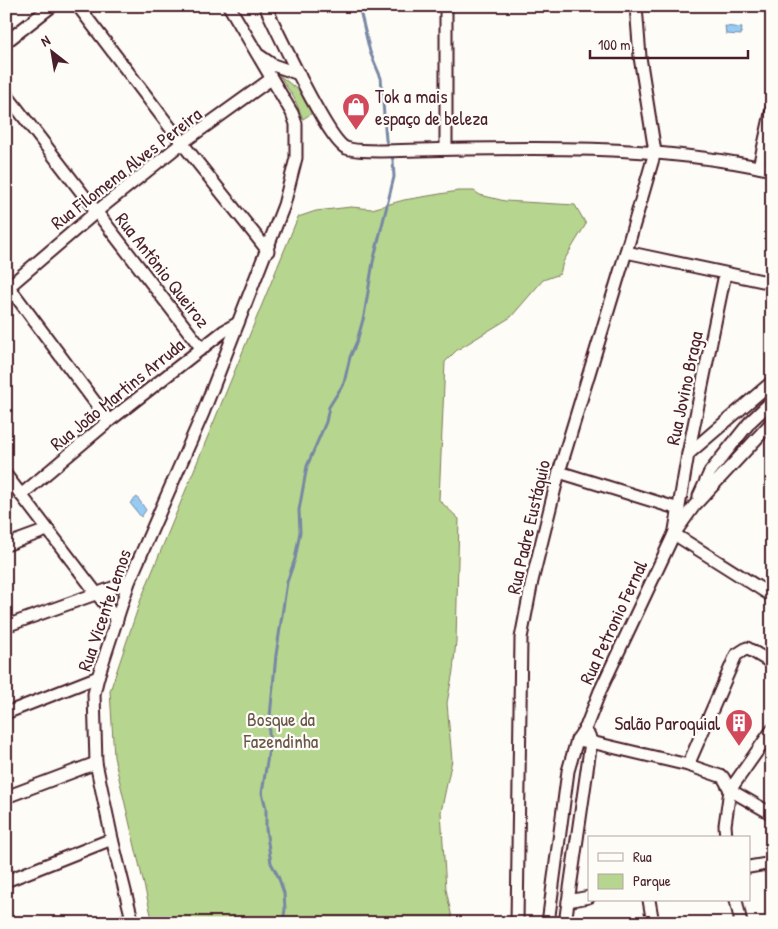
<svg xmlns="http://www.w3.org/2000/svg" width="778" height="929" viewBox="0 0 778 929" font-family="'Patrick Hand',sans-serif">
<rect width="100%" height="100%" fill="#fdfcf7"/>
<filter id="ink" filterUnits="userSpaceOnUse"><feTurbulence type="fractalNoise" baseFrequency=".02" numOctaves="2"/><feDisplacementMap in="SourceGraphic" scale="10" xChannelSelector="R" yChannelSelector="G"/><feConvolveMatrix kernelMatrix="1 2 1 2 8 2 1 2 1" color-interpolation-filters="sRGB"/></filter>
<g filter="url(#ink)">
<g fill="#b6d58e" stroke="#807a5c">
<polygon points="279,75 302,93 312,113 303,119 294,98"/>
<polygon points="458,191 474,191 480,195 505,201 575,205 586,224 563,262 560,274 543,280 511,317 457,350 445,362 439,500 459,519 456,641 453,671 447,703 452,760 441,812 446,889 453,923 153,923 114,757 110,691 141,599 298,217 316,211 351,207 372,209 404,200"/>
</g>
<g fill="#96ccf4" stroke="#7887a4">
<polygon points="725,26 742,28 741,35 726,34"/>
<polygon points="137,497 146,510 141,517 130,503"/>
</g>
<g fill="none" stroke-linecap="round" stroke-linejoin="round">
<polyline stroke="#7887a4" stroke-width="3" points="283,923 285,909 284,893 278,876 271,863 266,829 266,808 262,793 269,749 269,727 276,655 287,582 295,559 300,532 299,510 307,466 326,422 329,407 344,383 350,357 357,341 364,316 373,262 394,177 393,160 386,140 381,78 370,52 359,6"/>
<defs>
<g id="minor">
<polyline points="78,6 182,143 268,251"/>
<path d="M265 6C277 30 328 141 346 148 357 152 370 150 381 151 509 148 646 142 772 170"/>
<polyline points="6,42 52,6"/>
<polyline points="260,56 273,65 299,74"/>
<polyline points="6,94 202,349"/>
<polyline points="446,149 446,6"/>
<polyline points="759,167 772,109"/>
<polyline points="626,252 772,283"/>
<polyline points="6,283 109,421"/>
<polyline points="6,289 96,212 182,143 271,79"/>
<polyline points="688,454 772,382"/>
<polyline points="559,472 679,509"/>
<polyline points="6,475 117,620"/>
<polyline points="21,495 109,421 224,331 238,323"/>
<polyline points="699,496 710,472 750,422 772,401"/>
<polyline points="675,530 688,454 725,274"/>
<polyline points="674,534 772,596"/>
<polyline points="6,545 47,530"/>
<polyline points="6,626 129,582"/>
<polyline points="6,713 98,677"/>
<polyline points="577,740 591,742 688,765 723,777 730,790 772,814"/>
<polyline points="688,765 736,655 747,648 772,663"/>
<polyline points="6,797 96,763"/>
<polyline points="726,838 725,825 730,790 772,730"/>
<polyline points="749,867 772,863"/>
<polyline points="6,881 112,839"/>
<polyline points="649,900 653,923"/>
<polyline points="736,900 741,923"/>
<polyline points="568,901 589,897"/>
<polyline points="118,923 132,918"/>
<polyline points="133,923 112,839 96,763 94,694 98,677 129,582 203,413 284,205 296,158 296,124 292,113 229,6"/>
<polyline points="517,923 521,638 532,581 559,472 626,252 655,152 640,57 636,6"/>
<polyline points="548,923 568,771 577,740 586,727 600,691 674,534 694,506 772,422"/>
<polyline points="565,923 591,742 589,735"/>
</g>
</defs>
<use href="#minor" stroke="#4a1f2b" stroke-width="15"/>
<use href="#minor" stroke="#fdfcf7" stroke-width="11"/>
</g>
</g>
<defs>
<symbol id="shop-pin" viewBox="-11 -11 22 30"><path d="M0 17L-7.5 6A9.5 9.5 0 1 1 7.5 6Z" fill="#d1495b" stroke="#fdfcf7"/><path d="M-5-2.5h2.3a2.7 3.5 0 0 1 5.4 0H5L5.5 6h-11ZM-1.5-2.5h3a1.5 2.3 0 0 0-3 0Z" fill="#fff"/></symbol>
<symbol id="building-pin" viewBox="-11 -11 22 30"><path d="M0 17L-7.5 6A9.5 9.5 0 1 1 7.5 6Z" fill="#d1495b" stroke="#fdfcf7"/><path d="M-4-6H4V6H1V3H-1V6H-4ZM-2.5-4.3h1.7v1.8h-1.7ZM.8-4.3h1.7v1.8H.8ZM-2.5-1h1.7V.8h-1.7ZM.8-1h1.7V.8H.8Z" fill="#fff"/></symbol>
</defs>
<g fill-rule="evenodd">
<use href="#shop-pin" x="340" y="91" width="32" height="43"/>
<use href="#building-pin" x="723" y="707" width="32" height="43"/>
</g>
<g text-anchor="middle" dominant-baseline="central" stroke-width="4.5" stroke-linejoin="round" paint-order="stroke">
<g font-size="19" fill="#4a1f2b" stroke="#fdfcf7" text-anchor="start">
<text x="375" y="96">Tok a mais<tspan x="375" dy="22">espaço de beleza</tspan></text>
<text x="720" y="723" text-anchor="end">Salão Paroquial</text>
</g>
<g font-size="19" fill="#4a1f2b" stroke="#fdfcf7">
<text transform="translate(126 168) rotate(-38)">Rua Filomena Alves Pereira</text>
<text transform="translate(163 270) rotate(52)">Rua Antônio Queiroz</text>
<text transform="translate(684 388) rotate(-78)">Rua Jovino Braga</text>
<text transform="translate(117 394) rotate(-39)">Rua João Martins Arruda</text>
<text transform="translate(528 527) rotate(-77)">Rua Padre Eustáquio</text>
<text transform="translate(104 610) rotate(-71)">Rua Vicente Lemos</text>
<text transform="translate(613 622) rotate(-65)">Rua Petronio Fernal</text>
</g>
<g font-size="19" fill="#6a5649" stroke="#fdfcf7">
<text x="281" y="719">Bosque da<tspan x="281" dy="22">Fazendinha</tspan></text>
</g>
</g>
<rect width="778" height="929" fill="none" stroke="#fdfcf7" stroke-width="25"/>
<rect x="12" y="12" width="753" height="904" fill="none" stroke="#4a1f2b" stroke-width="2" filter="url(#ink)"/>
<rect x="588" y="836" width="162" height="65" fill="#fdfcf7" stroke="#b5a4a5"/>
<rect x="598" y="853" width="25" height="8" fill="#fdfcf7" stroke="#b5a4a5"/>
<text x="633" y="862" font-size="15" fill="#4a1f2b">Rua</text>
<rect x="598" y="874" width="25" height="15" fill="#b6d58e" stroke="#b5a4a5"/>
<text x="633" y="886" font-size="15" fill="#4a1f2b">Parque</text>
<g transform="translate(52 52) rotate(329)" stroke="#fdfcf7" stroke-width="4" paint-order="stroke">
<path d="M0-4L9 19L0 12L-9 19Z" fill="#4a1f2b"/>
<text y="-8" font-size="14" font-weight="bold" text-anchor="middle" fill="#4a1f2b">N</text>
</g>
<path d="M590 50v8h158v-8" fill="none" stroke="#4a1f2b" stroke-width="2.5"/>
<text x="598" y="50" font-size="15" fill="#4a1f2b" stroke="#fdfcf7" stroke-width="4" paint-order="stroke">100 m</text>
</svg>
